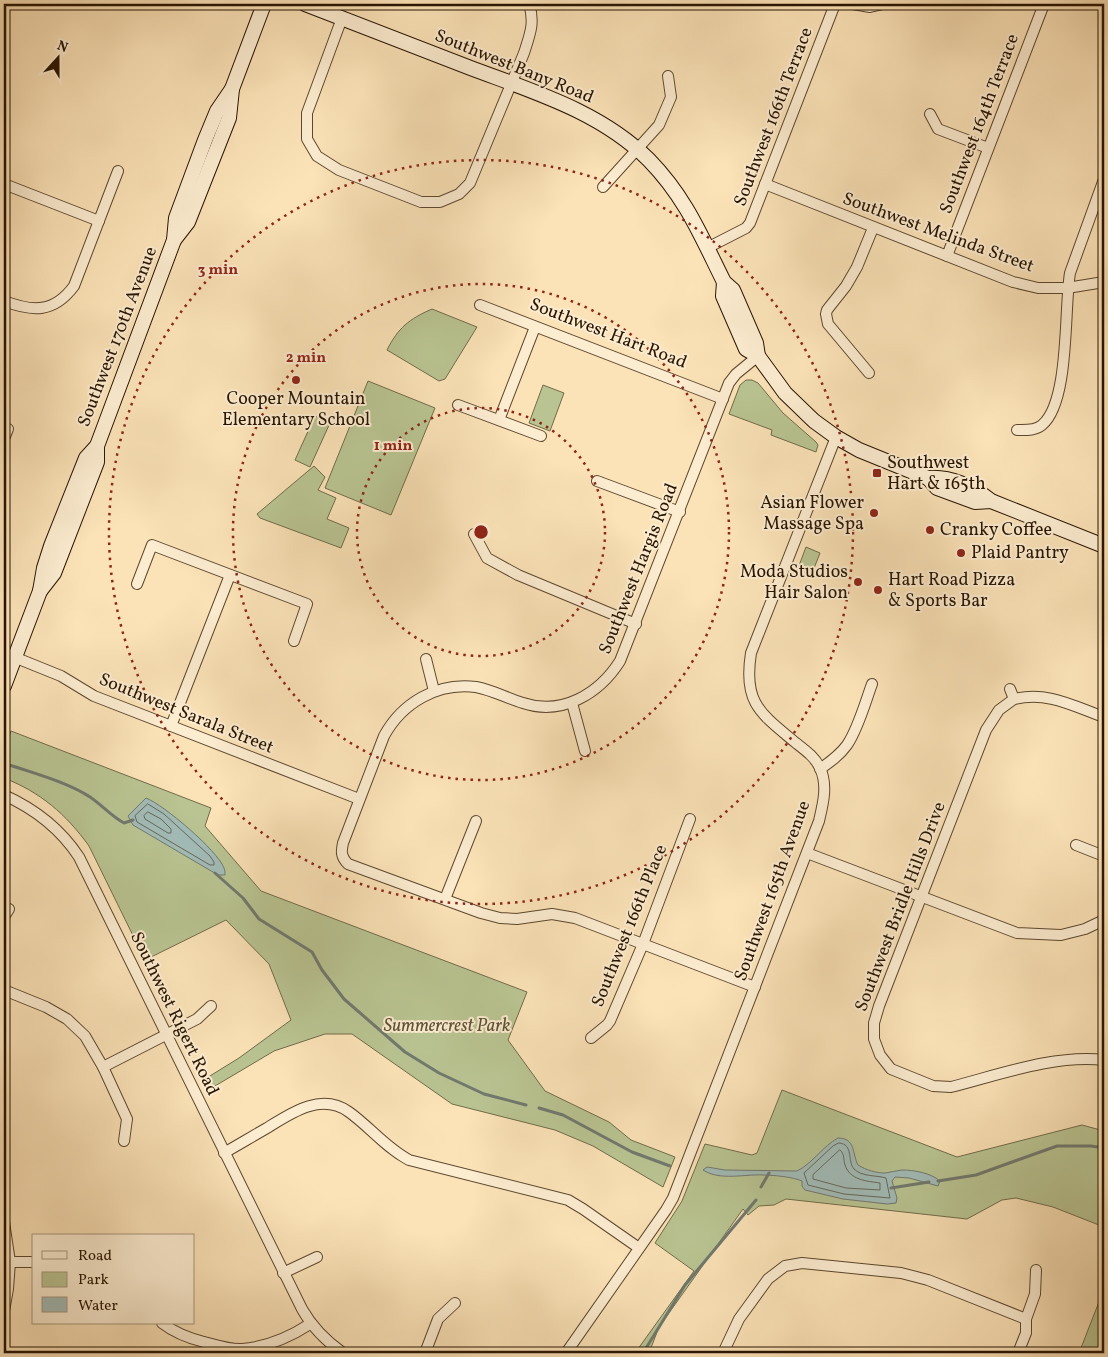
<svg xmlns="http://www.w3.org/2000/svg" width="1108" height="1357" viewBox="0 0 1108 1357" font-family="Vollkorn,serif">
<rect width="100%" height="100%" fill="#fbe2b7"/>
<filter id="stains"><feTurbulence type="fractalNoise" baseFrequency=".004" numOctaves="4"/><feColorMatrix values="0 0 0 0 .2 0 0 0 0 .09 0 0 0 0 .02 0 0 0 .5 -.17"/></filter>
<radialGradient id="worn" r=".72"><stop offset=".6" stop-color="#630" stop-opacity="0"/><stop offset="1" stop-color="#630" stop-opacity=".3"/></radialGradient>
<g fill="#b9c492" stroke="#706c4a">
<path d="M432 309 477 327 445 379 439 381 387 350C398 328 409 319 432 309Z"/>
<polygon points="746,380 752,380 758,383 783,413 816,442 818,445 816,452 771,435 772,430 729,414 740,385"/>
<polygon points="368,381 435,408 391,515 325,488"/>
<polygon points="543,385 564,393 550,431 529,423"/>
<polygon points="315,416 330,423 310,467 295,460"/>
<polygon points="314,466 325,477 318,490 336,498 327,519 349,528 341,548 260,518 257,514"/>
<polygon points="806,547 820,553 811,576 797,571"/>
<path d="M11 731 211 808 205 826 261 891 527 992 508 1040 545 1091 609 1122 631 1140 675 1157 663 1187 593 1146 555 1130 452 1104 352 1034H325L274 1051 210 1089 205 1079 239 1058 291 1020 269 964 226 920 145 960 89 846C66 814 40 792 4 778V748Z"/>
<polygon points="782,1090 957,1157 1082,1125 1104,1131 1104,1227 1053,1207 1016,1198 1002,1200 967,1219 786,1199 774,1205 759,1206 748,1215 743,1209 659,1327 649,1353 635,1353 694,1271 655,1243 682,1201 705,1144 752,1155 757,1153"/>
<polygon points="1104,1289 1104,1353 1079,1353"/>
</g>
<g fill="#a2bcb8" stroke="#71796f">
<path d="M146 798C164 805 217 850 224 868 225 870 225 873 225 875H218L133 825 128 816Z"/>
<path d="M838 1138C856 1138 852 1154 858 1165 866 1170 876 1173 885 1173 891 1172 896 1171 902 1170 914 1170 931 1173 940 1181L938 1186 909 1178 895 1177 892 1181 897 1198 896 1203 887 1204 843 1199 805 1190 802 1186V1181C793 1177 773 1175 763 1175 744 1174 720 1181 703 1170L707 1167 725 1170 797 1171C813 1163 823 1146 838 1138Z"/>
</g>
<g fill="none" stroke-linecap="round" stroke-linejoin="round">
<g stroke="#65685c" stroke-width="1">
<polygon points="148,804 164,814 210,856 214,862 214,865 210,865 137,822 135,816"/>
<polygon points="148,812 161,819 171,829 171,833 168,833 145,819 144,816"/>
<path d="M839 1143C854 1144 847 1161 854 1169 862 1177 876 1175 886 1178L890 1198 844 1194 808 1185 804 1173 833 1146Z"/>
<path d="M840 1150C845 1154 843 1159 845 1165 850 1180 866 1181 880 1183V1190L846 1188 813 1179V1175Z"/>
</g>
<g stroke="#71796f" stroke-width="3">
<path d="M4 763C32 773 65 781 90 797 102 805 111 816 124 823L133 820"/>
<polyline points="215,873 243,898 259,919 312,952 322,970 344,999 405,1052 439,1073 484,1094 526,1105"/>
<polyline points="539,1108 563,1115 632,1152 670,1166"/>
<polyline points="938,1181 976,1175 1057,1146 1091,1146 1104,1148"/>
<polyline points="761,1187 769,1173"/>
<polyline points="891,1188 929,1182"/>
<polyline points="643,1353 685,1285 756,1200"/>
</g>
<defs>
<g id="minor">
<polyline points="853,4 870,7 883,4"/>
<path d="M342 18 307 113V139L317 156 339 170 421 202H440L459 194 470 183 524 53C530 34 535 23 529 4"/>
<polyline points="930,114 938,129 988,148"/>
<polyline points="4,184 99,221"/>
<polyline points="765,184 1013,282 1038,288 1067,288 1104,282"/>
<polyline points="603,187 659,125 671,97 668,76"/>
<polyline points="707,248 746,228 750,223 835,4"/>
<polyline points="947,256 1044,4"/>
<path d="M4 301C33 312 54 313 74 286L118 171"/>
<polyline points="480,305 723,399"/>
<polyline points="869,373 828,324 826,314 827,310 846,286 857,267 873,228"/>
<polyline points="458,405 541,436"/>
<polyline points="499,420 535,327"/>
<path d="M1017 430C1025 430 1035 431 1042 425 1070 402 1064 308 1070 273L1104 179"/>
<polyline points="4,439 8,429"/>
<polyline points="597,481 680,512"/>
<polyline points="474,534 487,558 518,575 636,624"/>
<polyline points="137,584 152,545 307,604 294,641"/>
<polyline points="4,653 61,676 94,696 359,799"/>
<polyline points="426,659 434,691"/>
<path d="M1010 689 1014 699C1048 691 1073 706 1104 717"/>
<path d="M1014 699 999 710 986 730 879 1006 874 1023V1039L880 1055 891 1069 933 1086 951 1087C998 1075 1056 1054 1104 1060"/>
<polyline points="572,703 585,751"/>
<polyline points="171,726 230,575"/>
<path d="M820 769C830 762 840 755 847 745 858 729 865 703 872 684"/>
<path d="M4 795C35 809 60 828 79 857L302 1309C312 1327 326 1341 343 1353"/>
<polyline points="1076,845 1104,856"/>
<polyline points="807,853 1017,933 1061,935 1085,929 1104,920"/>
<polyline points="445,899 476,821"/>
<polyline points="4,917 9,909"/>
<path d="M755 987 575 918 552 914 517 919 500 918 481 913 348 864C341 857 341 852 343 843L384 736C402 703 437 682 476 687 492 690 507 698 523 703 562 716 599 694 620 661L729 383 736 374 758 356"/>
<polyline points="4,990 46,1007 67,1019 85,1036 103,1067 127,1119 124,1141"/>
<polyline points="591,1038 607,1025 610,1021 643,944 690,819"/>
<polyline points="103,1067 197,1019 211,1006"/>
<path d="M224 1153C238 1145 253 1136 267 1128 291 1113 321 1092 349 1112 370 1127 386 1148 409 1160L568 1200 583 1209 639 1248"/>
<polyline points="4,1222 10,1262 8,1289 4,1311"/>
<polyline points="10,1262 34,1262"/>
<polyline points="283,1273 317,1257"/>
<path d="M162 1323C175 1333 188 1338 204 1342 216 1345 230 1350 242 1349 267 1347 290 1337 310 1324"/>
<polyline points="425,1353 438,1319 455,1303"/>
<path d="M566 1353 666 1210 673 1198 819 821C823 804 828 785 820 768 815 757 805 750 796 743 760 713 743 703 751 653L836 437"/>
<polyline points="723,1353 739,1319 768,1279 785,1266 802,1263 901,1273 928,1280 1026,1319"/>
<polyline points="1018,1353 1026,1333 1026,1319 1035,1294 1036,1270"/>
</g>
<g id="secondary">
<path d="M305 4C359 25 413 46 468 67 531 91 600 111 649 160 686 198 701 236 724 282L733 290 756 343 758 356"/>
<polyline points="174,240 188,222 229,118 232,89 264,4"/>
<polyline points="724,282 723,296 746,349 758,356 785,393 814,421 836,437 859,450 928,478 937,488 975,502 991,501"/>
<path d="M928 478C950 476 974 487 991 501L1104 546"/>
<polyline points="40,591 54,573 97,462 97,446 174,240 176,218 205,140 217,111 232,89"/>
<polyline points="4,686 40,591 44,568 51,546 86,458 97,446"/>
</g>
</defs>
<use href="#minor" stroke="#5d482e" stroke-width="12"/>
<use href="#secondary" stroke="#281401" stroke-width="16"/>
<use href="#minor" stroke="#fcecd0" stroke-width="10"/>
<use href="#secondary" stroke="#fcecd0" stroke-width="14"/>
</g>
<g fill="none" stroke="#8f2418" stroke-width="2.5" stroke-dasharray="2.5 5">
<circle cx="481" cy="532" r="124"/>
<circle cx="481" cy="532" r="248"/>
<circle cx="481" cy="532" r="372"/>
</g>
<g fill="#8f2418" stroke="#fcecd0" stroke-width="2">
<circle cx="296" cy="380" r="5"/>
<rect x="872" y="468" width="10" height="10" rx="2.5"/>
<circle cx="874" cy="513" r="5"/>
<circle cx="930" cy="530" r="5"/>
<circle cx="961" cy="553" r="5"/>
<circle cx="858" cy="582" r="5"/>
<circle cx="878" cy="590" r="5"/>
</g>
<g text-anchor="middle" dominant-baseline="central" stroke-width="4" stroke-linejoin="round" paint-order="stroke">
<g font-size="18" fill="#281401" stroke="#fcecd0">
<text transform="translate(514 67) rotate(22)">Southwest Bany Road</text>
<text transform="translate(774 117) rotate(-69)">Southwest 166th Terrace</text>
<text transform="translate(980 124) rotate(-69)">Southwest 164th Terrace</text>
<text transform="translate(938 233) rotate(20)">Southwest Melinda Street</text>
<text transform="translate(608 334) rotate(21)">Southwest Hart Road</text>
<text transform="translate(118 337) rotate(-69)">Southwest 170th Avenue</text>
<text transform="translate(639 569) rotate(-68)">Southwest Hargis Road</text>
<text transform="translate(186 714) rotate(22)">Southwest Sarala Street</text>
<text transform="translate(773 891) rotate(-70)">Southwest 165th Avenue</text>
<text transform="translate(901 907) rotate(-69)">Southwest Bridle Hills Drive</text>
<text transform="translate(630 926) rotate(-68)">Southwest 166th Place</text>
<text transform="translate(174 1014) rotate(64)">Southwest Rigert Road</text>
</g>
<g font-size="18" fill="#281401" stroke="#fcecd0" text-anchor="start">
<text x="296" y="399" text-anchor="middle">Cooper Mountain<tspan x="296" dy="21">Elementary School</tspan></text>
<text x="887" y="463">Southwest<tspan x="887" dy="21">Hart &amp; 165th</tspan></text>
<text x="864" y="503" text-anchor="end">Asian Flower<tspan x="864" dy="21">Massage Spa</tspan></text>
<text x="940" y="530">Cranky Coffee</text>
<text x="971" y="553">Plaid Pantry</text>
<text x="848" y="572" text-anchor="end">Moda Studios<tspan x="848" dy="21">Hair Salon</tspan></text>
<text x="888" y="580">Hart Road Pizza<tspan x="888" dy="21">&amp; Sports Bar</tspan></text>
</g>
<g font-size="18" font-style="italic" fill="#5b5234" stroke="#fcecd0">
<text x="447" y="1026">Summercrest Park</text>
</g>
</g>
<circle cx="481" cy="532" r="8" fill="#8f2418" stroke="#fcecd0" stroke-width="2.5"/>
<g font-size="15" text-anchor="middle" font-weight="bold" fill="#8f2418" stroke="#fcecd0" stroke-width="4" stroke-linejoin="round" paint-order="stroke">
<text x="218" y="274">3 min</text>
<text x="306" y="362">2 min</text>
<text x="393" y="450">1 min</text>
</g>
<rect width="1108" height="1357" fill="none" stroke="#fbe2b7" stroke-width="20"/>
<rect x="5" y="5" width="1098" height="1347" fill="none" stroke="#281401" stroke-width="2.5"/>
<rect x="10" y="10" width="1088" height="1337" fill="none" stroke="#281401"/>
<rect x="32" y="1234" width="162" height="90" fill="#fcecd0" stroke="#a7967d"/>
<rect x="42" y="1251" width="25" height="8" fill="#fcecd0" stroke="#a7967d"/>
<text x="78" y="1260" font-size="15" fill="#281401">Road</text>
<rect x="42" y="1272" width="25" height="15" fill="#b9c492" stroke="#a7967d"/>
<text x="78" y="1284" font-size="15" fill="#281401">Park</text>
<rect x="42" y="1297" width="25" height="15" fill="#a2bcb8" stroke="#a7967d"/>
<text x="78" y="1310" font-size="15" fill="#281401">Water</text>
<g transform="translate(58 58) rotate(21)" stroke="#fcecd0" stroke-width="4" paint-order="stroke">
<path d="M0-4L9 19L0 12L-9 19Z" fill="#281401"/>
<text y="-8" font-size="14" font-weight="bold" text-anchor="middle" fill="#281401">N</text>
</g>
<rect width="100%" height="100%" filter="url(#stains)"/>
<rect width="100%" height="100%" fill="url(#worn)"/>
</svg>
